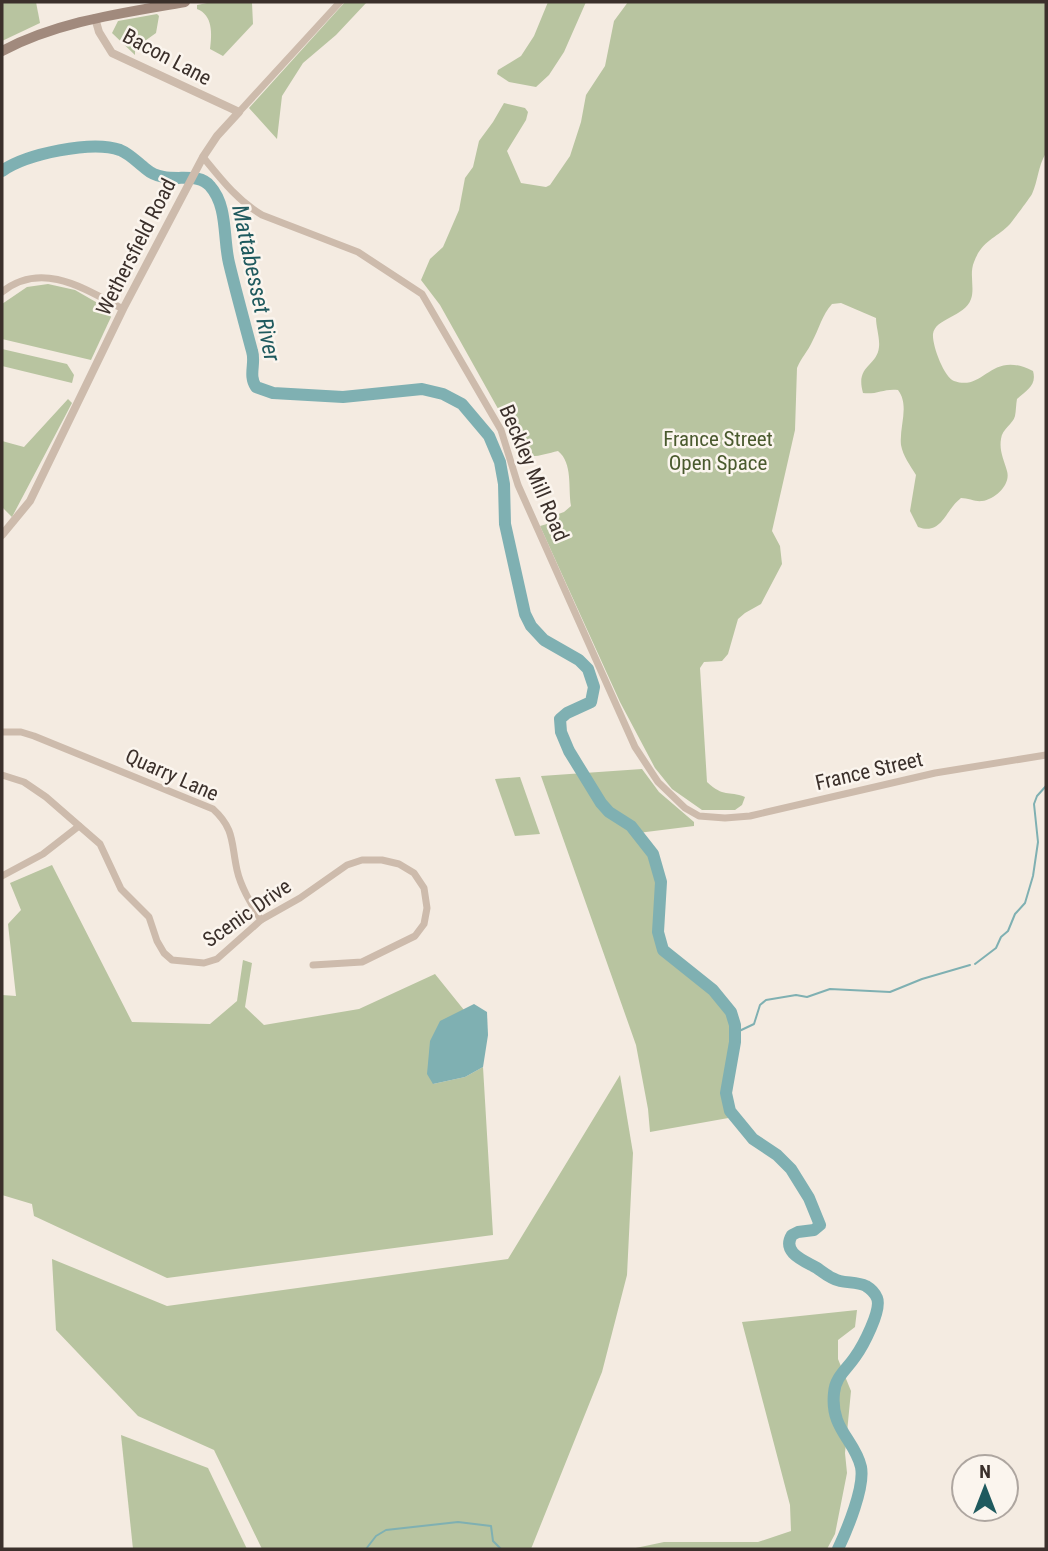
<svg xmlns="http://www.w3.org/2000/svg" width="1048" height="1551" viewBox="0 0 1048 1551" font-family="'Roboto Condensed',sans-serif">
<rect width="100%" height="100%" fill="#f4ebe1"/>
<g fill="#b8c4a0">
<polygon points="2,2 36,2 40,23 2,41"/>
<path d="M212 2H254L252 3 253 24 223 56 210 49C212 34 213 15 197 9V5Z"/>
<polygon points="345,2 367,2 336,35 303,63 282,96 277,139 249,108"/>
<polygon points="548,2 586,2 564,52 549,75 536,87 509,82 497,74 498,70 521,56 534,36"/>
<path d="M628 2H1046V153C1038 166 1038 181 1032 194 1029 199 1014 219 1010 224 997 238 982 240 974 262 969 274 975 288 971 299 965 317 935 318 933 334 932 345 944 377 954 381 985 392 990 349 1033 371 1037 385 1027 390 1017 399 1016 404 1016 411 1015 416 1013 424 1002 429 1001 439 999 451 1004 460 1007 471 1011 484 996 499 982 501 976 502 968 498 961 498 945 510 942 536 918 527L910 511 916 475C910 465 903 456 901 445 899 426 910 406 898 390 885 388 876 395 863 393 855 365 877 367 879 347 880 338 876 327 876 318L841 303 832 304C822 315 819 329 812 342 808 351 801 358 797 368L795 430 772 531 780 546 782 564 761 604 745 613 738 619 728 654 722 661 704 662 700 668 707 782C724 798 728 790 745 797L742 805 735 810H702L672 789 655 768 620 702 540 526 547 524V518L564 512 571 506C568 488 573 463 558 451 544 454 532 460 518 453L506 423 440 305 421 280 430 259 443 247 459 210 465 178 473 167 479 141 493 122 504 103 525 108 528 112 526 120 507 151 521 183 546 187 550 185 570 156 581 122 586 95 605 66 614 21Z"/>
<polygon points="157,14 159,16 156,33 135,48 135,55 112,33 118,21"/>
<polygon points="48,284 75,290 108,309 111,317 91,360 2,339 2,304 27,287"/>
<polygon points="2,349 67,364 74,375 72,383 2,366"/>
<polygon points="68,399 72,403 12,517 2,507 2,441 24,447"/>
<path d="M642 769 659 792 694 822V826L638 833C658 858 662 881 659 912 658 924 656 938 662 949 667 957 676 961 683 966 701 978 728 996 734 1019 742 1052 713 1087 734 1117L650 1132 648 1109 636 1045 541 776Z"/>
<polygon points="520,777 540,834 515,836 495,779"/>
<polygon points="52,865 132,1022 210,1024 237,1001 243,960 252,963 245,1007 264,1025 359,1009 435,974 464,1010 440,1022 433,1084 465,1077 483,1067 493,1235 167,1278 34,1216 32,1204 2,1195 2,995 16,996 8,924 21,910 10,883"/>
<polygon points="620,1075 633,1153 627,1275 602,1372 531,1549 262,1549 214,1450 138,1416 56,1330 52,1259 167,1306 508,1259"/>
<polygon points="857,1310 855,1327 838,1340 838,1359 851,1391 845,1453 847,1473 835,1534 827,1549 631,1549 664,1542 758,1542 791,1531 790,1505 742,1322"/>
<polygon points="121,1435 208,1468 247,1549 133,1549"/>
</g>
<polygon fill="#7fb0b2" points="474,1004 487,1012 488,1035 483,1067 465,1077 433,1084 427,1074 430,1041 440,1021"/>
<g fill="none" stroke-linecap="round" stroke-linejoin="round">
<g stroke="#7fb0b2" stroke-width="2">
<polyline points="975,964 996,948 1001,937 1008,931 1015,914 1025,903 1033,876 1038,842 1034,804 1037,796 1046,786"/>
<polyline points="735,1033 754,1024 760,1005 766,1000 796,995 807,997 830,989 890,992 922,979 970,965"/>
<polyline points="366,1549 376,1536 386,1530 458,1522 491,1526 493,1541 501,1549"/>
</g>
<path stroke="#7fb0b2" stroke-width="12" d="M2 171C26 154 92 140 120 150 130 154 138 163 146 169 167 187 196 169 210 186 228 206 223 238 229 263 236 292 244 321 252 351 256 363 248 375 256 387L273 393 343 397 422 389 443 394 462 404 489 436 500 462 504 484 505 524 525 614 531 626 544 640 579 660 588 669 594 687 591 702 567 713 560 719 561 732 569 751 601 803 609 812 631 826 653 854 661 882 658 932 663 950 713 990 731 1012 735 1025V1042L726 1093 730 1111 753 1139 777 1155 791 1169 809 1198 820 1225 814 1230 798 1232 792 1235C781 1253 805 1261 817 1268 824 1273 831 1279 840 1281 849 1283 858 1282 866 1286 871 1289 875 1293 877 1298 882 1310 863 1346 855 1357 847 1369 835 1377 834 1393 830 1429 855 1440 861 1467 865 1487 847 1530 838 1549"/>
<g stroke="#cdbbac" stroke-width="7">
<polyline points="239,112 340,2"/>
<path d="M203 157C221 179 237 200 262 215L358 252 422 294 501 430 518 485 635 747 658 782 685 808 699 816 725 818 750 816 935 773 1046 755"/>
<path d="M2 292C42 260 85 289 123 309"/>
<path d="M2 732H21L34 736 213 809C235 829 231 843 237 870 241 888 252 905 261 920"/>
<polyline points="2,775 24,782 46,797 100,844 121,889 149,917 157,941 164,953 172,960 204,963 217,959 261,920 300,898 347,865 362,860 382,860 399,864 414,873 424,888 427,908 424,924 415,936 362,962 313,965"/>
<polyline points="2,876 43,854 79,826"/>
</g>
<polyline stroke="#cdbbac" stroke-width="8" points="2,535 30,501 123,309 203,157 217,136 239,112 112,53 99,32 95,18"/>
<path stroke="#a18a7d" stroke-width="10" d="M2 51C59 21 123 13 185 2"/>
</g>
<g text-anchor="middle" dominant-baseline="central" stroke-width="5" stroke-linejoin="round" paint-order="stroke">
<g font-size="21" fill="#3b302b" stroke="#fbf5ee">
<text transform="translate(167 57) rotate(28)">Bacon Lane</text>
<text transform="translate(136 247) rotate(-63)">Wethersfield Road</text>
<text transform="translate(534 473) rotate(67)">Beckley Mill Road</text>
<text transform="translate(869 771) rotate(-13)">France Street</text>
<text transform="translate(172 775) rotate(24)">Quarry Lane</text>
<text transform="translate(247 913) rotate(-35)">Scenic Drive</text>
</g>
<g font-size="21" fill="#4a5a2e" stroke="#fbf5ee">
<text x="718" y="439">France Street<tspan x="718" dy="24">Open Space</tspan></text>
</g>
<g font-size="23" font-style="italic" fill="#1f5a5e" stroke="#fbf5ee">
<text transform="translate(256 283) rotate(78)">Mattabesset River</text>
</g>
</g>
<rect width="1048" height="1551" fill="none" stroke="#3b302b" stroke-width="7"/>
<g transform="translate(985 1488)"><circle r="33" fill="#fbf5ee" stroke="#aea6a0" stroke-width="2"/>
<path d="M0-5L12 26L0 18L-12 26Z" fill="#1f5a5e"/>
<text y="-10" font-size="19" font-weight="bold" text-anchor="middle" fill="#3b302b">N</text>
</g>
</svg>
